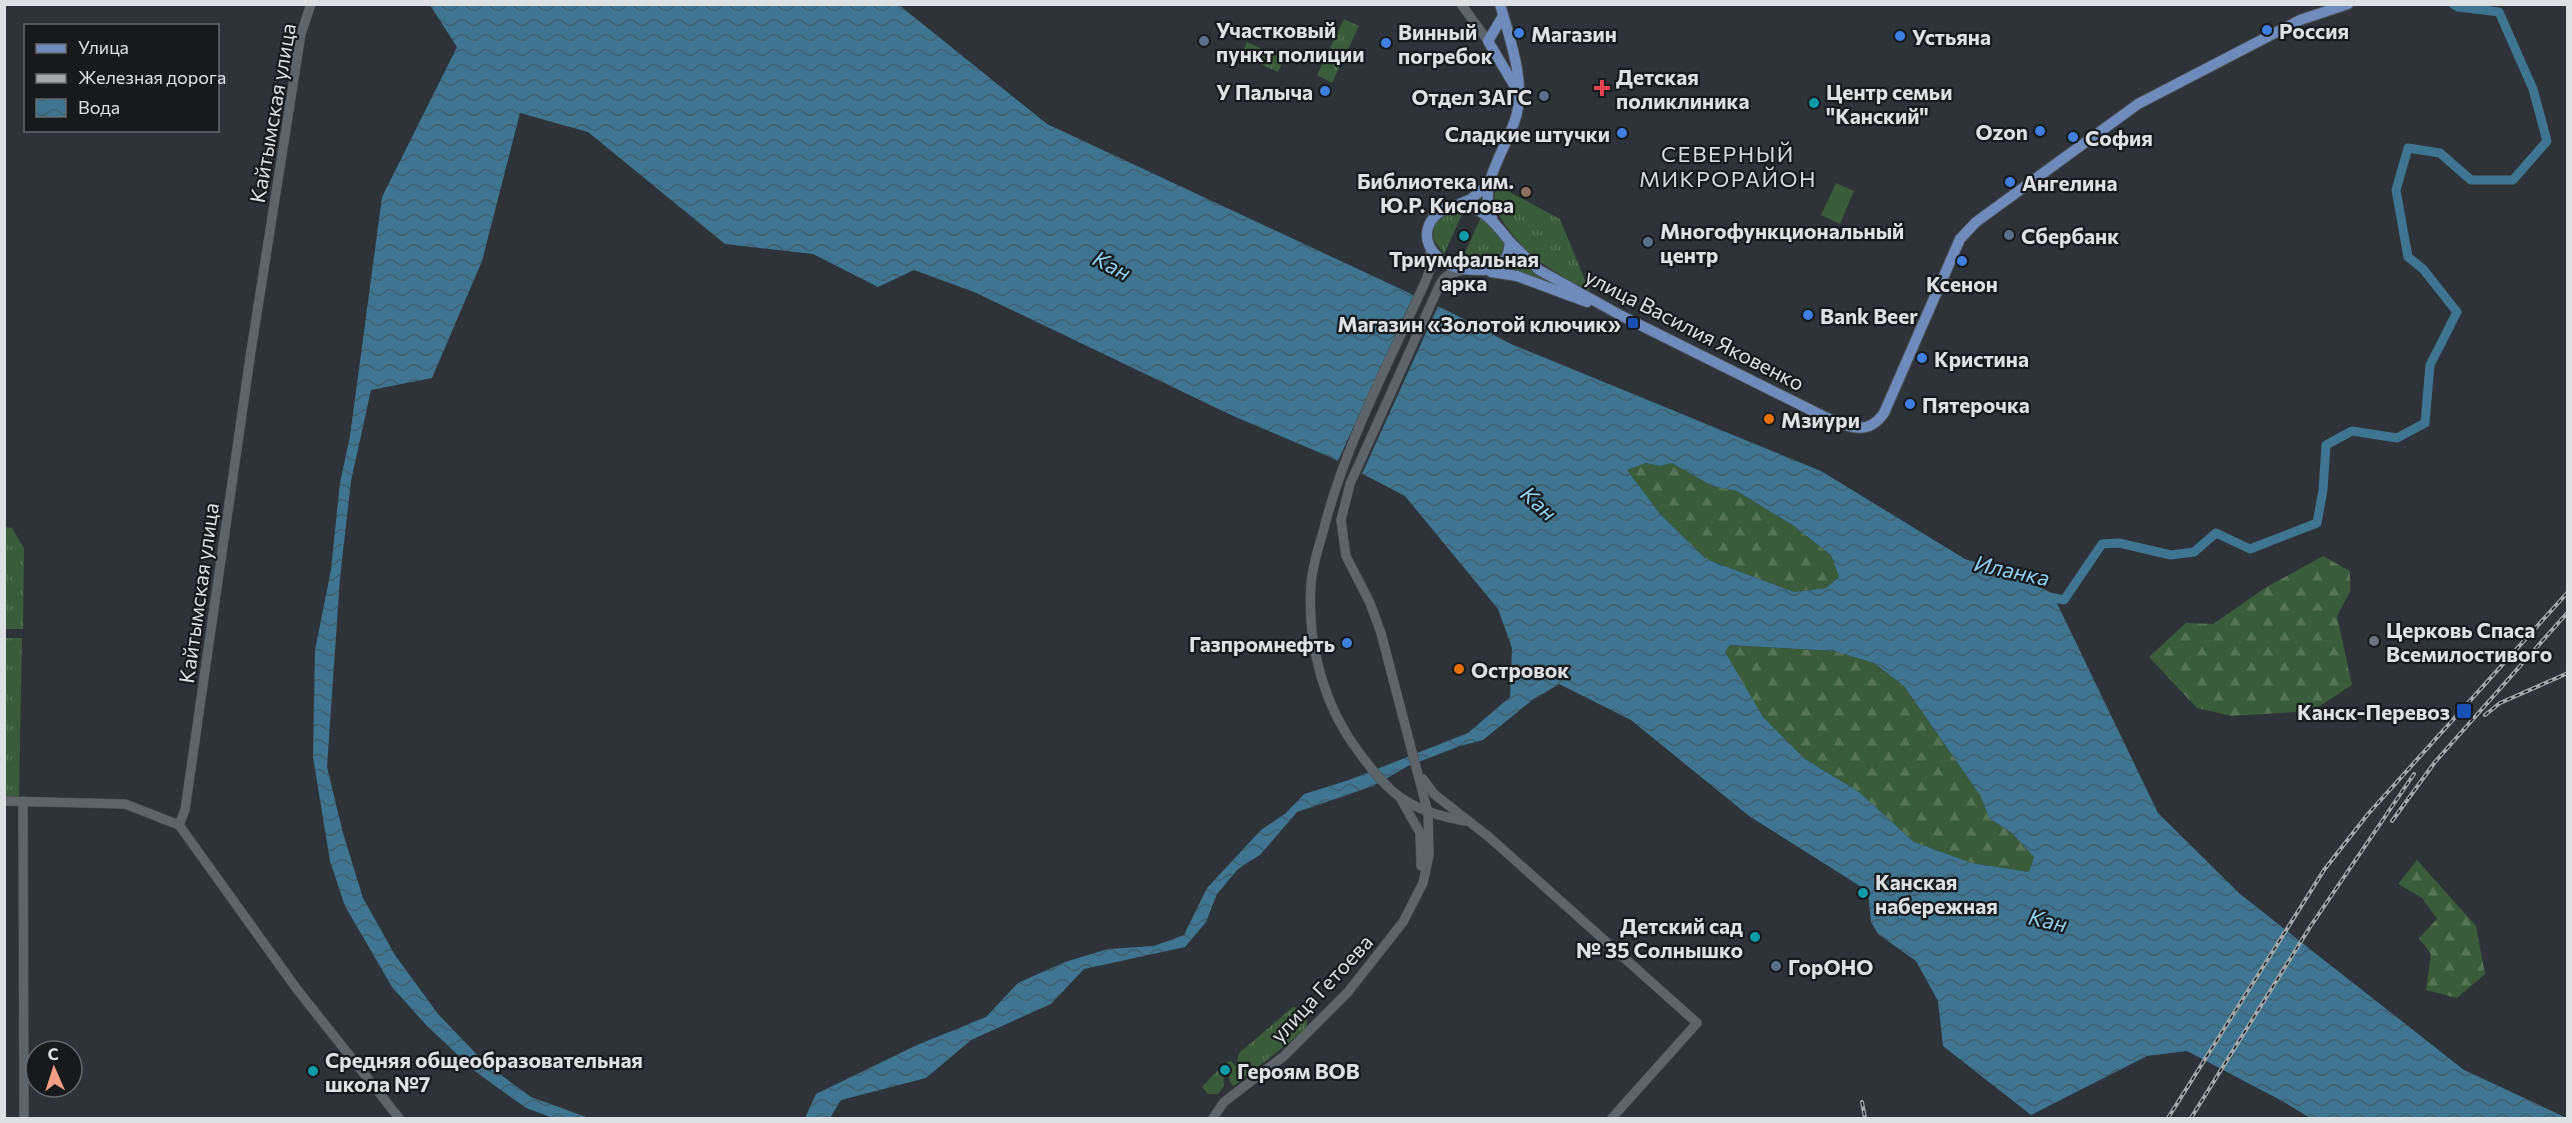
<svg xmlns="http://www.w3.org/2000/svg" width="2572" height="1123" viewBox="0 0 2572 1123" font-family="Commissioner,sans-serif">
<defs>
<pattern id="grass-tufts" width="24" height="20" patternUnits="userSpaceOnUse" patternTransform="scale(1.5)"><rect width="24" height="20" fill="#3a5c3a"/><path d="M3 7l-1-3M5 7V3M7 7l1-3M15 17l-1-3M17 17v-4M19 17l1-3" fill="none" stroke="#567356"/></pattern>
<pattern id="forest-firs" width="22" height="20" patternUnits="userSpaceOnUse" patternTransform="scale(1.5)"><rect width="22" height="20" fill="#3a5c3a"/><path d="M5 1l3.5 6h-7zM16 11l3.5 6h-7z" fill="#567356"/></pattern>
<pattern id="water-waves" width="16" height="10" patternUnits="userSpaceOnUse" patternTransform="scale(1.5)"><rect width="16" height="10" fill="#3f7590"/><path d="M0 5q4-4 8 0t8 0" fill="none" stroke="#405f6e"/></pattern>
</defs>
<rect width="100%" height="100%" fill="#2d3338"/>
<g fill="url(#grass-tufts)">
<polygon points="1344,19 1359,26 1332,83 1317,75"/>
<polygon points="1247,42 1284,59 1278,72 1241,55"/>
<path d="M1500 187 1560 219 1590 292C1555 272 1530 260 1506 226 1499 215 1492 205 1495 191Z"/>
<polygon points="1464,210 1444,254 1433,239 1435,220 1449,211"/>
<polygon points="1482,215 1505,242 1503,259 1486,268 1460,263"/>
<polygon points="1519,258 1532,270 1599,306 1511,272"/>
<polygon points="4,527 12,528 24,548 23,629 5,629"/>
<polygon points="5,638 22,638 19,796 5,796"/>
<polygon points="1293,1007 1298,1008 1307,1020 1307,1028 1234,1086 1230,1082 1227,1062 1231,1061 1236,1066 1239,1053"/>
<polygon points="1219,1069 1223,1072 1224,1086 1218,1094 1208,1094 1202,1087"/>
</g>
<g fill="url(#forest-firs)">
<polygon points="1646,463 1660,466 1672,463 1712,486 1737,491 1794,526 1831,555 1839,577 1826,588 1794,592 1706,559 1660,514 1626,470"/>
<polygon points="2323,556 2350,571 2350,592 2337,616 2352,685 2312,711 2231,716 2197,708 2149,657 2186,623 2213,624 2265,588"/>
<polygon points="1730,645 1834,651 1874,663 1904,686 1980,795 1990,819 2011,832 2034,857 2029,872 1972,863 1914,842 1859,792 1805,759 1763,717 1724,652"/>
<polygon points="2417,860 2476,926 2485,974 2457,998 2426,990 2431,954 2419,938 2437,919 2422,898 2398,884"/>
</g>
<polygon fill="#3a5c3a" points="1836,183 1854,191 1840,224 1821,215"/>
<path fill="url(#water-waves)" fill-rule="evenodd" d="M430 5H899L1047 124 1450 312 1511 344 1821 471 1965 559 1997 568 2052 593 2158 813 2240 894 2464 1070 2567 1118H2310L2284 1102 2187 1051 2147 1056 2031 1115 1943 1046 1938 1001 1916 961 1878 934 1871 922 1868 892 1863 888 1749 816 1631 720 1559 684 1531 701 1483 740 1460 746 1408 766 1373 786 1297 812 1260 855 1238 869 1217 894 1206 922 1185 947 1084 969 1051 1004 971 1040 926 1078 841 1100 830 1118H805L816 1094 917 1045 986 1017 1018 983 1065 962 1108 949 1154 946 1184 935 1207 888 1261 830 1286 813 1304 794 1349 780 1468 733 1510 697 1512 648 1498 609 1405 496 1330 457 1231 415 974 292 914 270 878 287 813 254 725 244 588 132 520 113 482 261 432 378 371 390 351 481 340 578 327 767 343 833 363 898 395 955 438 1014 486 1064 531 1097 589 1118H553L526 1108 476 1072 427 1026 392 987 345 906 330 861 313 757 315 650 331 570 340 483 350 436 382 197 457 47ZM1646 463 1660 466 1672 463 1712 486 1737 491 1794 526 1831 555 1839 577 1826 588 1794 592 1706 559 1660 514 1627 470ZM1730 645 1834 651 1874 663 1904 686 1980 795 1990 819 2011 832 2034 857 2029 872 1972 863 1914 842 1859 792 1805 759 1763 717 1725 652Z"/>
<polygon fill="#2d3338" points="1415,292 1439,304 1361,476 1337,463"/>
<g fill="none" stroke-linecap="round" stroke-linejoin="round">
<polyline stroke="#3f7590" stroke-width="9" points="2044,596 2064,600 2102,544 2119,543 2171,555 2194,552 2216,533 2250,549 2317,523 2323,490 2326,445 2352,431 2397,438 2425,423 2430,365 2457,312 2423,269 2408,257 2396,190 2408,148 2440,153 2471,180 2513,180 2547,141 2533,89 2499,12 2458,7 2453,4"/>
<defs>
<g id="secondary">
<polyline points="311,4 301,34 251,351 185,810 179,825 296,988 399,1118"/>
<polyline points="1461,4 1488,41"/>
<path d="M1430 246V269L1426 280C1389 363 1345 444 1323 532 1318 549 1312 567 1311 585 1307 640 1322 699 1353 744 1389 794 1404 809 1465 821"/>
<polyline points="1423,779 1434,794 1489,837 1697,1023 1612,1118"/>
<polyline points="4,801 125,804 179,825"/>
<polyline points="23,801 24,1118"/>
<polyline points="1402,801 1420,833 1421,866"/>
<path d="M1213 1118 1224 1102 1284 1056 1348 992 1403 922 1423 883 1429 855 1428 813 1381 633 1370 603 1346 556 1341 520 1350 484 1439 286C1445 274 1451 273 1464 270"/>
</g>
<g id="primary">
<polyline points="1503,16 1488,41 1514,85"/>
<path d="M1457 205C1484 207 1494 222 1510 242 1508 260 1502 270 1483 270 1469 270 1455 270 1443 261 1415 242 1426 211 1457 205Z"/>
<polyline points="1457,205 1471,199 1489,184"/>
<path d="M1492 218C1476 183 1509 147 1517 113 1525 79 1509 37 1500 4"/>
<path d="M1510 242 1539 270 1620 315 1823 416C1846 426 1867 438 1884 413L1960 239 1976 222 2138 104 2300 20 2348 4"/>
<polyline points="1491,272 1517,276 1587,302"/>
</g>
</defs>
<use href="#secondary" stroke="#494e52" stroke-width="10"/>
<use href="#primary" stroke="#494e52" stroke-width="12"/>
<use href="#secondary" stroke="#5e656a" stroke-width="9"/>
<use href="#primary" stroke="#6f8bbb" stroke-width="10"/>
<defs>
<g id="rail">
<polyline points="2485,715 2500,703 2568,673"/>
<polyline points="2392,821 2435,762 2568,612"/>
<polyline points="1862,1102 1865,1118"/>
<polyline points="2168,1118 2324,870 2368,814 2568,592"/>
<polyline points="2191,1118 2310,927 2414,774"/>
</g>
</defs>
<use href="#rail" stroke="#a3a8ab" stroke-width="4"/>
<use href="#rail" stroke="#171a1c" stroke-width="1.5" stroke-dasharray="4.5" stroke-linecap="butt"/>
</g>
<g fill="#3f7fe0" stroke="#171a1c" stroke-width="2">
<circle cx="2267" cy="30" r="6"/>
<circle cx="1519" cy="33" r="6"/>
<circle cx="1900" cy="36" r="6"/>
<circle cx="1386" cy="43" r="6"/>
<circle cx="1325" cy="91" r="6"/>
<circle cx="2040" cy="131" r="6"/>
<circle cx="1622" cy="133" r="6"/>
<circle cx="2073" cy="137" r="6"/>
<circle cx="2010" cy="182" r="6"/>
<circle cx="1962" cy="261" r="6"/>
<circle cx="1808" cy="315" r="6"/>
<circle cx="1922" cy="358" r="6"/>
<circle cx="1910" cy="404" r="6"/>
<circle cx="1347" cy="643" r="6"/>
</g>
<g fill="#5c6f8a" stroke="#171a1c" stroke-width="2">
<circle cx="1204" cy="41" r="6"/>
<circle cx="1544" cy="96" r="6"/>
<circle cx="2009" cy="235" r="6"/>
<circle cx="1648" cy="242" r="6"/>
<circle cx="1776" cy="966" r="6"/>
</g>
<path fill="#e0444e" stroke="#171a1c" stroke-width="2" d="M1599 79h6v6h6v6h-6v6h-6v-6h-6v-6h6z"/>
<g fill="#0f9aa8" stroke="#171a1c" stroke-width="2">
<circle cx="1814" cy="103" r="6"/>
<circle cx="1464" cy="236" r="6"/>
<circle cx="1863" cy="893" r="6"/>
<circle cx="1755" cy="937" r="6"/>
<circle cx="1225" cy="1070" r="6"/>
<circle cx="313" cy="1071" r="6"/>
</g>
<circle fill="#8d6e63" stroke="#171a1c" stroke-width="2" cx="1526" cy="192" r="6"/>
<g fill="#1a4fb4" stroke="#171a1c" stroke-width="2">
<rect x="1627" y="317" width="12" height="12" rx="3"/>
<rect x="2456" y="703" width="16" height="16" rx="3"/>
</g>
<g fill="#e8710a" stroke="#171a1c" stroke-width="2">
<circle cx="1769" cy="419" r="6"/>
<circle cx="1459" cy="669" r="6"/>
</g>
<circle fill="#6b7280" stroke="#171a1c" stroke-width="2" cx="2374" cy="641" r="6"/>
<g text-anchor="middle" dominant-baseline="central" stroke-width="4.5" stroke-linejoin="round" paint-order="stroke">
<g font-size="21" font-weight="bold" fill="#dde1e4" stroke="#171a1c" text-anchor="start">
<text x="1216" y="29">Участковый<tspan x="1216" dy="24">пункт полиции</tspan></text>
<text x="2279" y="30">Россия</text>
<text x="1398" y="31">Винный<tspan x="1398" dy="24">погребок</tspan></text>
<text x="1531" y="33">Магазин</text>
<text x="1912" y="36">Устьяна</text>
<text x="1616" y="76">Детская<tspan x="1616" dy="24">поликлиника</tspan></text>
<text x="1313" y="91" text-anchor="end">У Палыча</text>
<text x="1826" y="91">Центр семьи<tspan x="1826" dy="24">"Канский"</tspan></text>
<text x="1532" y="96" text-anchor="end">Отдел ЗАГС</text>
<text x="2028" y="131" text-anchor="end">Ozon</text>
<text x="1610" y="133" text-anchor="end">Сладкие штучки</text>
<text x="2085" y="137">София</text>
<text x="1514" y="180" text-anchor="end">Библиотека им.<tspan x="1514" dy="24">Ю.Р. Кислова</tspan></text>
<text x="2022" y="182">Ангелина</text>
<text x="1660" y="230">Многофункциональный<tspan x="1660" dy="24">центр</tspan></text>
<text x="2021" y="235">Сбербанк</text>
<text x="1464" y="258" text-anchor="middle">Триумфальная<tspan x="1464" dy="24">арка</tspan></text>
<text x="1962" y="283" text-anchor="middle">Ксенон</text>
<text x="1820" y="315">Bank Beer</text>
<text x="1621" y="323" text-anchor="end">Магазин «Золотой ключик»</text>
<text x="1934" y="358">Кристина</text>
<text x="1922" y="404">Пятерочка</text>
<text x="1781" y="419">Мзиури</text>
<text x="2386" y="629">Церковь Спаса<tspan x="2386" dy="24">Всемилостивого</tspan></text>
<text x="1335" y="643" text-anchor="end">Газпромнефть</text>
<text x="1471" y="669">Островок</text>
<text x="2450" y="711" text-anchor="end">Канск-Перевоз</text>
<text x="1875" y="881">Канская<tspan x="1875" dy="24">набережная</tspan></text>
<text x="1743" y="925" text-anchor="end">Детский сад<tspan x="1743" dy="24">№ 35 Солнышко</tspan></text>
<text x="1788" y="966">ГорОНО</text>
<text x="325" y="1059">Средняя общеобразовательная<tspan x="325" dy="24">школа №7</tspan></text>
<text x="1237" y="1070">Героям ВОВ</text>
</g>
<g font-size="21" fill="#dde1e4" stroke="#171a1c">
<text transform="translate(272 113) rotate(-80)">Кайтымская улица</text>
<text transform="translate(1695 329) rotate(27)">улица Василия Яковенко</text>
<text transform="translate(198 593) rotate(-82)">Кайтымская улица</text>
<text transform="translate(1321 988) rotate(-47)">улица Гетоева</text>
</g>
<g font-size="22" letter-spacing="1.5" fill="#d3dbe1" stroke="#171a1c">
<text x="1728" y="153">СЕВЕРНЫЙ<tspan x="1728" dy="25">МИКРОРАЙОН</tspan></text>
</g>
<g font-size="22" font-style="italic" fill="#92d2f5" stroke="#171a1c">
<text transform="translate(1112 265) rotate(27)">Кан</text>
<text transform="translate(1539 503) rotate(42)">Кан</text>
<text transform="translate(2012 570) rotate(12)">Иланка</text>
<text transform="translate(2048 920) rotate(13)">Кан</text>
</g>
</g>
<rect width="2572" height="1123" fill="none" stroke="#dde1e4" stroke-width="12"/>
<rect x="24" y="24" width="195" height="108" fill="#171a1c" stroke="#666a6c" stroke-width="1.5"/>
<rect x="36" y="44" width="30" height="9" fill="#6f8bbb" stroke="#666a6c" stroke-width="1.5"/>
<text x="78" y="54" font-size="18" fill="#dde1e4">Улица</text>
<rect x="36" y="74" width="30" height="9" fill="#a3a8ab" stroke="#666a6c" stroke-width="1.5"/>
<text x="78" y="84" font-size="18" fill="#dde1e4">Железная дорога</text>
<rect x="36" y="99" width="30" height="18" fill="url(#water-waves)" stroke="#666a6c" stroke-width="1.5"/>
<text x="78" y="114" font-size="18" fill="#dde1e4">Вода</text>
<g transform="translate(54 1069) rotate(357)"><circle r="28" fill="#171a1c" stroke="#666a6c" stroke-width="1.5"/>
<path d="M0-4.5L10 22L0 15L-10 22Z" fill="#f39f83"/>
<text y="-9" font-size="16" font-weight="bold" text-anchor="middle" fill="#dde1e4">С</text>
</g>
</svg>
